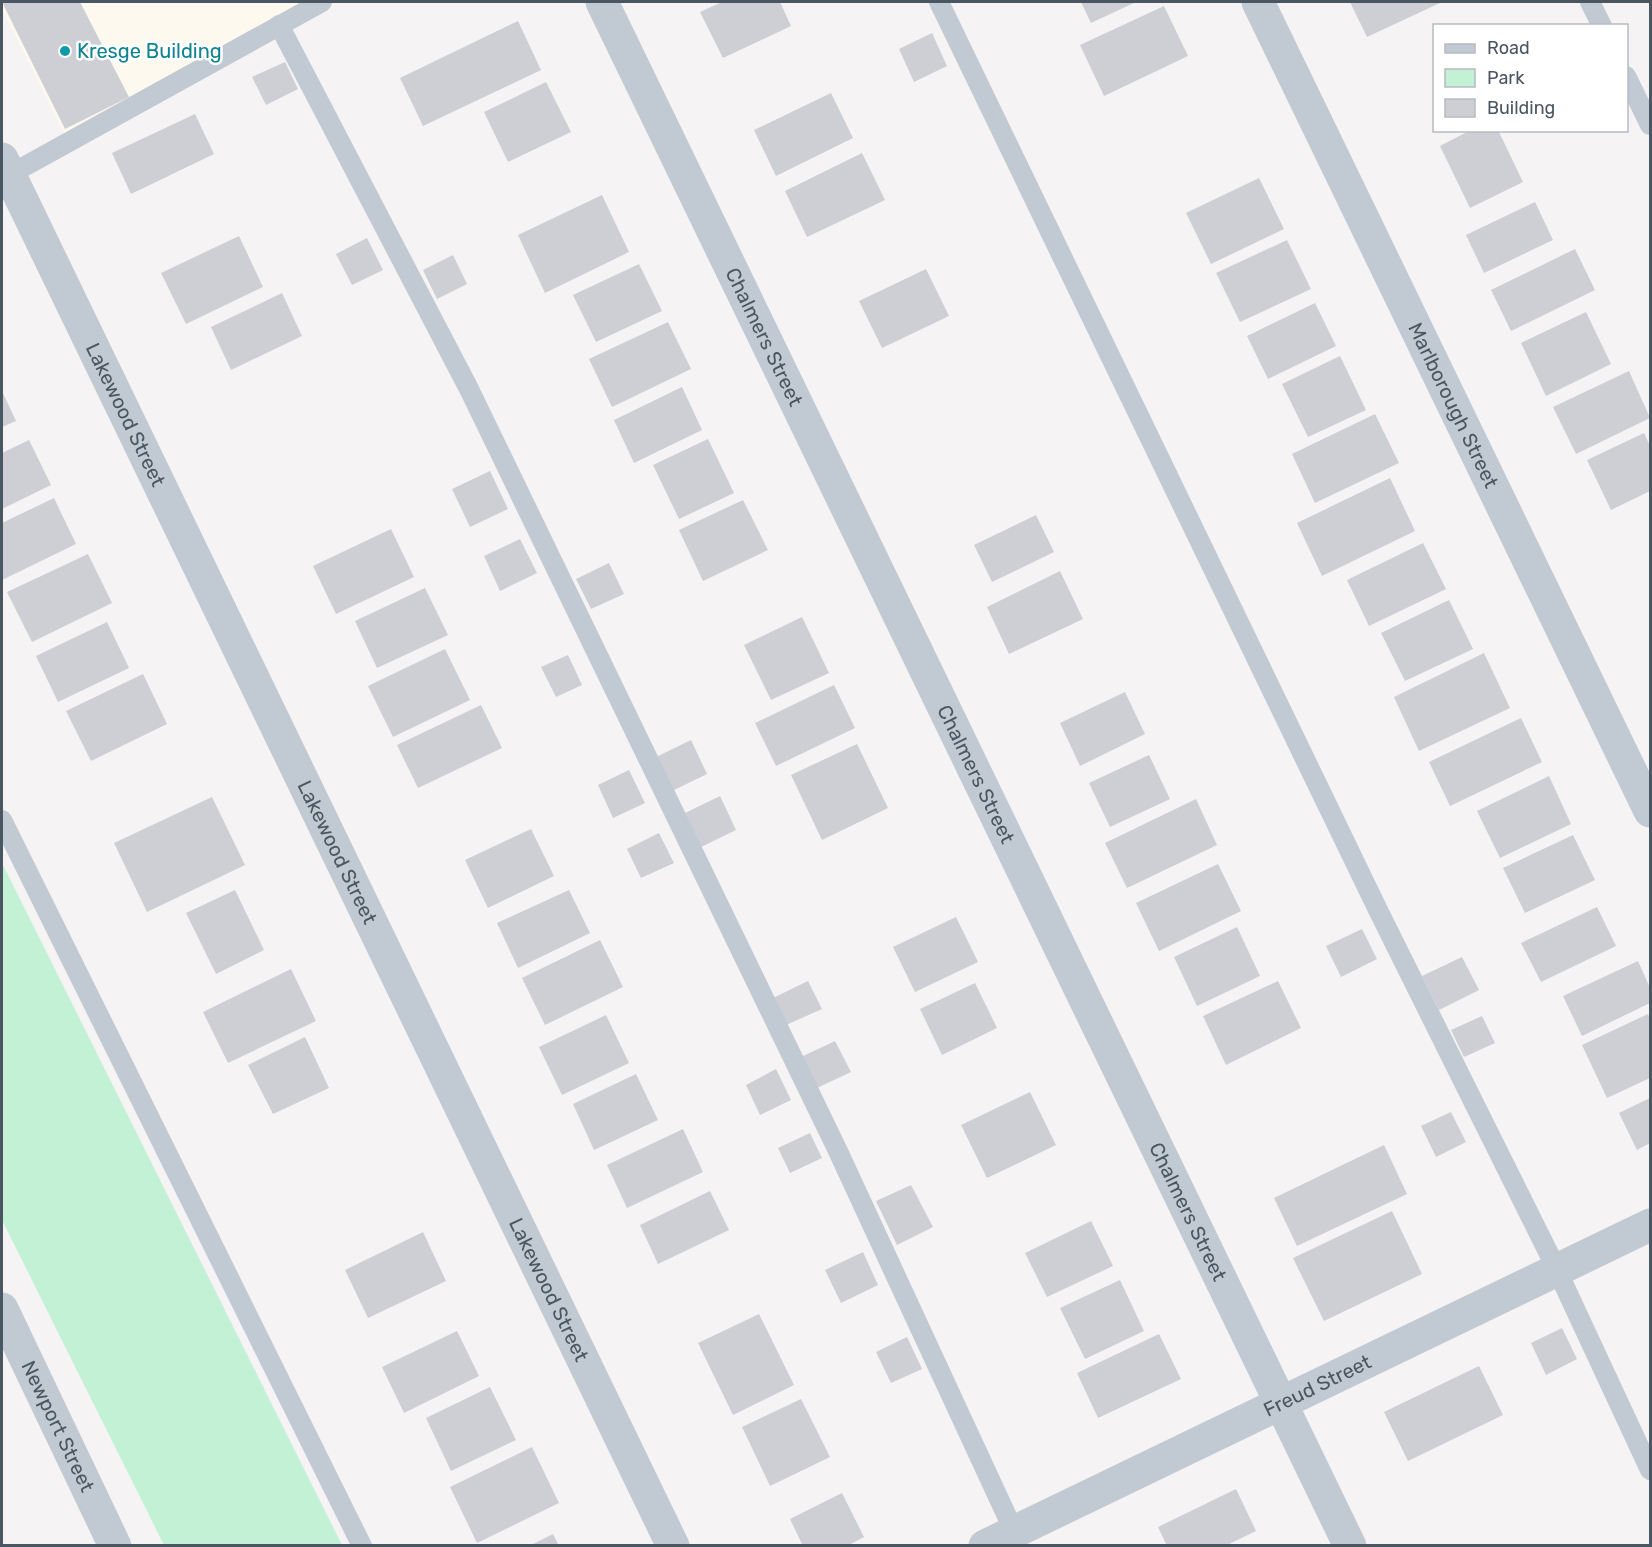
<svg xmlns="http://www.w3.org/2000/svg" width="1652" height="1547" viewBox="0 0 1652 1547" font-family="Rubik,sans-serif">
<rect width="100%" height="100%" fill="#f5f3f3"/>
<polygon fill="#fdf9ef" points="2,2 305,2 65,135 2,9"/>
<polygon fill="#c3f1d5" points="2,863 342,1545 164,1545 2,1220"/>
<g fill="#cdcfd5">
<polygon points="2,2 80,2 129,97 65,129"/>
<polygon points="722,2 780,2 791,26 723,58 700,12"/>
<polygon points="1081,2 1136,2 1091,23"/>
<polygon points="1350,2 1442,2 1367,37"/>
<polygon points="1164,6 1188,56 1104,96 1080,45"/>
<polygon points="518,21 541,70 423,126 400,78"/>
<polygon points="932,33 947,66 914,82 899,49"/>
<polygon points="285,62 298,89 266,105 252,77"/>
<polygon points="546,82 571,132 508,162 484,112"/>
<polygon points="831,93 853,138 776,176 754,130"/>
<polygon points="195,114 214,154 131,194 112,153"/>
<polygon points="1471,130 1498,130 1523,182 1470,208 1440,146"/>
<polygon points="862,153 885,200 807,237 785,191"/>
<polygon points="1259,178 1284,229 1211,264 1186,213"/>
<polygon points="602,195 629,252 545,293 518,235"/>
<polygon points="1535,202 1553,240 1484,273 1466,235"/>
<polygon points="239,236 263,287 186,324 161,273"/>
<polygon points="367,238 383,270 352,285 336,254"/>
<polygon points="1287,240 1311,289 1240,322 1216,273"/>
<polygon points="1575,249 1595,290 1511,331 1491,290"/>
<polygon points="453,255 467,284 437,299 423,270"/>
<polygon points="639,264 662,311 596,342 573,295"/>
<polygon points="926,269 949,316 882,348 859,301"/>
<polygon points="282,293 302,336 231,370 211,327"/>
<polygon points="1315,303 1336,346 1268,379 1247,336"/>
<polygon points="1586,312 1611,364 1546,396 1521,343"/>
<polygon points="668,322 691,369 612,407 589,359"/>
<polygon points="1340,356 1366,410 1308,437 1282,384"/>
<polygon points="1629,371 1650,418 1576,454 1553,407"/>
<polygon points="682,387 702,430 634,463 614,420"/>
<polygon points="2,391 16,421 2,427"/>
<polygon points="1375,414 1399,463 1315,503 1292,454"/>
<polygon points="1644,433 1650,446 1650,491 1611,510 1587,460"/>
<polygon points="708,439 734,493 679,519 653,465"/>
<polygon points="29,440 51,485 2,509 2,453"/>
<polygon points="490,471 508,509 470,527 452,489"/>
<polygon points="1390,478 1415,531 1322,576 1297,523"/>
<polygon points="54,498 76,544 2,580 2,523"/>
<polygon points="743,500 768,550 703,581 679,530"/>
<polygon points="1036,515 1054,552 992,582 974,545"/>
<polygon points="391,529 414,577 336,614 313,566"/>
<polygon points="520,539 537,573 500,591 484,556"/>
<polygon points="1423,543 1446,589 1369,626 1347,580"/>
<polygon points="88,554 112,603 32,642 7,592"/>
<polygon points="609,563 624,594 591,609 576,579"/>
<polygon points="1060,571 1083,619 1009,654 987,607"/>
<polygon points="425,588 448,635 377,668 355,621"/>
<polygon points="1449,600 1473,649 1405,681 1381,633"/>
<polygon points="802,617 829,673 771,700 744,645"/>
<polygon points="107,622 129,668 58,702 36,656"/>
<polygon points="445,649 470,700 393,737 368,686"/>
<polygon points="1484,653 1510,708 1419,751 1394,697"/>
<polygon points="568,655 582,685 556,697 541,667"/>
<polygon points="143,674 167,724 91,761 66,711"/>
<polygon points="834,685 855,728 776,766 755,723"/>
<polygon points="1125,692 1145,734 1080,766 1060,723"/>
<polygon points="481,705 502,748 418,788 397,745"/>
<polygon points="1521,718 1542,762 1450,806 1429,762"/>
<polygon points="691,740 707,774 672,791 656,757"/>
<polygon points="857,744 888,808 822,840 791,775"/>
<polygon points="1149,755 1170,799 1110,827 1089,783"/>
<polygon points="629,770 645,803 613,818 598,785"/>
<polygon points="1549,776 1571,824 1500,858 1477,811"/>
<polygon points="720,796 736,830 701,847 685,813"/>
<polygon points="212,797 245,865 147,912 114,843"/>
<polygon points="1196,799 1217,845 1127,888 1105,843"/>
<polygon points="531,829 554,876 488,908 465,860"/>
<polygon points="659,833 674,863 641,878 627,849"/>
<polygon points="1573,835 1595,880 1525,913 1503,868"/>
<polygon points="1218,864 1241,911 1159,951 1136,903"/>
<polygon points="235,890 264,950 216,974 186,913"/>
<polygon points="569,890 590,933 518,968 497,923"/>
<polygon points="1597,907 1616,946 1541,982 1521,943"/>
<polygon points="956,917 978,962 915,992 893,947"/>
<polygon points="1237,927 1260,976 1197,1006 1174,957"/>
<polygon points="1362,929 1377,959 1341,977 1326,946"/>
<polygon points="600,940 623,987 545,1025 522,978"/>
<polygon points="1462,957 1479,990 1439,1010 1422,976"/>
<polygon points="1638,961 1650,988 1650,1003 1582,1036 1563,996"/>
<polygon points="291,969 316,1021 228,1063 203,1012"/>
<polygon points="808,981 822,1009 786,1025 773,998"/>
<polygon points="1278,981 1301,1028 1226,1065 1203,1016"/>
<polygon points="975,983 997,1028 942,1055 920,1009"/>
<polygon points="1648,1014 1650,1020 1650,1078 1607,1098 1582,1045"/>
<polygon points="606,1015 629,1063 562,1095 539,1047"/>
<polygon points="1482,1016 1495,1043 1464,1057 1451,1030"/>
<polygon points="305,1037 329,1088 273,1114 248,1065"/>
<polygon points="835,1041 851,1072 817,1088 801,1057"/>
<polygon points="776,1069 791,1100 760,1115 746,1085"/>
<polygon points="636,1074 658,1120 594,1150 573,1104"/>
<polygon points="1030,1092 1056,1145 987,1178 961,1125"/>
<polygon points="1650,1098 1650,1143 1637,1150 1619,1113"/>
<polygon points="1451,1112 1466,1142 1436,1157 1421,1126"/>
<polygon points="683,1129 703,1172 627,1208 607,1165"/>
<polygon points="810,1133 822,1158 790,1173 778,1148"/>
<polygon points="1384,1145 1407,1194 1297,1246 1274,1198"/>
<polygon points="911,1185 933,1227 897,1245 876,1201"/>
<polygon points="710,1191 729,1230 658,1264 640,1225"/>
<polygon points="1392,1211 1422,1274 1324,1321 1293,1258"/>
<polygon points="1091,1221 1113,1266 1047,1297 1025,1253"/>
<polygon points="423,1232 446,1281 368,1318 345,1270"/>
<polygon points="863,1252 878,1285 841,1303 825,1270"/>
<polygon points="1120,1280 1144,1331 1085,1359 1060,1308"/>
<polygon points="759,1314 794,1385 733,1415 698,1343"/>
<polygon points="1562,1328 1577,1359 1546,1375 1531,1343"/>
<polygon points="457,1331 479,1376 404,1413 382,1367"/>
<polygon points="1159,1334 1181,1379 1098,1418 1077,1373"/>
<polygon points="907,1337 922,1369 891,1383 876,1352"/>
<polygon points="1479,1366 1503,1415 1408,1461 1384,1412"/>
<polygon points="490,1387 516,1440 451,1471 426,1418"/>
<polygon points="801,1399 830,1457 770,1486 742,1427"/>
<polygon points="532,1447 559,1503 477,1543 450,1487"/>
<polygon points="1236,1489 1256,1531 1225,1546 1167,1546 1158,1527"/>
<polygon points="842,1493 864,1537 847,1546 803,1546 790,1519"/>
<polygon points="553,1534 559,1546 529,1546"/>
</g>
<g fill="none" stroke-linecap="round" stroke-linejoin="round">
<g stroke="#c1cad2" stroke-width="20">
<polyline points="939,2 1378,910 1557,1270 1650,1470"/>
<polyline points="1590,2 1602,26"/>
<polyline points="279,25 469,389 837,1149 1018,1540"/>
<polyline points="1626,76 1650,125"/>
<polyline points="9,175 322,2"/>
<polyline points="2,820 362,1546"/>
</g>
<g stroke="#c1cad2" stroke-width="33">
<path id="s1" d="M602 2 1350 1546"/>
<path id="s2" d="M1258 2 1650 811"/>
<path id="s3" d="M2 159 673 1546"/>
<path id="s4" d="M2 1309 115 1546"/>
<path id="s5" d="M985 1546 1650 1225"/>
</g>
</g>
<circle fill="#0f9aa8" stroke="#fff" stroke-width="2" cx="65" cy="51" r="6"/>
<g text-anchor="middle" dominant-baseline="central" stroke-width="5" stroke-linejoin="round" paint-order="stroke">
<g font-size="20" fill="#0d838f" stroke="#fff" text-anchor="start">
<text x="77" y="51">Kresge Building</text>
</g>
<g font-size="20" fill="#4a5661" stroke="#fff">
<text stroke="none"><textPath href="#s1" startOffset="372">Chalmers Street</textPath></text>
<text stroke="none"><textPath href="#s2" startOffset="448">Marlborough Street</textPath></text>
<text stroke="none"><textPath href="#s3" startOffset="284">Lakewood Street</textPath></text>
<text stroke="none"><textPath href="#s1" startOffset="858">Chalmers Street</textPath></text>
<text stroke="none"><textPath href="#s3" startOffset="770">Lakewood Street</textPath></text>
<text stroke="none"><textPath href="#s1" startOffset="1344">Chalmers Street</textPath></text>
<text stroke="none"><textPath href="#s3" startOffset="1256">Lakewood Street</textPath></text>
<text stroke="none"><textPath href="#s5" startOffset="369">Freud Street</textPath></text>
<text stroke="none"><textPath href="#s4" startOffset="130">Newport Street</textPath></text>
</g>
</g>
<rect width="1652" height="1547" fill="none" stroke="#4a5661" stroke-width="6"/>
<rect x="1433" y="24" width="195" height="108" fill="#ffffff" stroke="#b7bbc0" stroke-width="1.5"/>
<rect x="1445" y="44" width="30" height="9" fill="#c1cad2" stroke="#b7bbc0" stroke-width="1.5"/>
<text x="1487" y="54" font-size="18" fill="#4a5661">Road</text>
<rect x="1445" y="69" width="30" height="18" fill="#c3f1d5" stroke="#b7bbc0" stroke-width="1.5"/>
<text x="1487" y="84" font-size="18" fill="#4a5661">Park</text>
<rect x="1445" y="99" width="30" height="18" fill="#cdcfd5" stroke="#b7bbc0" stroke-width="1.5"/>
<text x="1487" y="114" font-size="18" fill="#4a5661">Building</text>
</svg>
